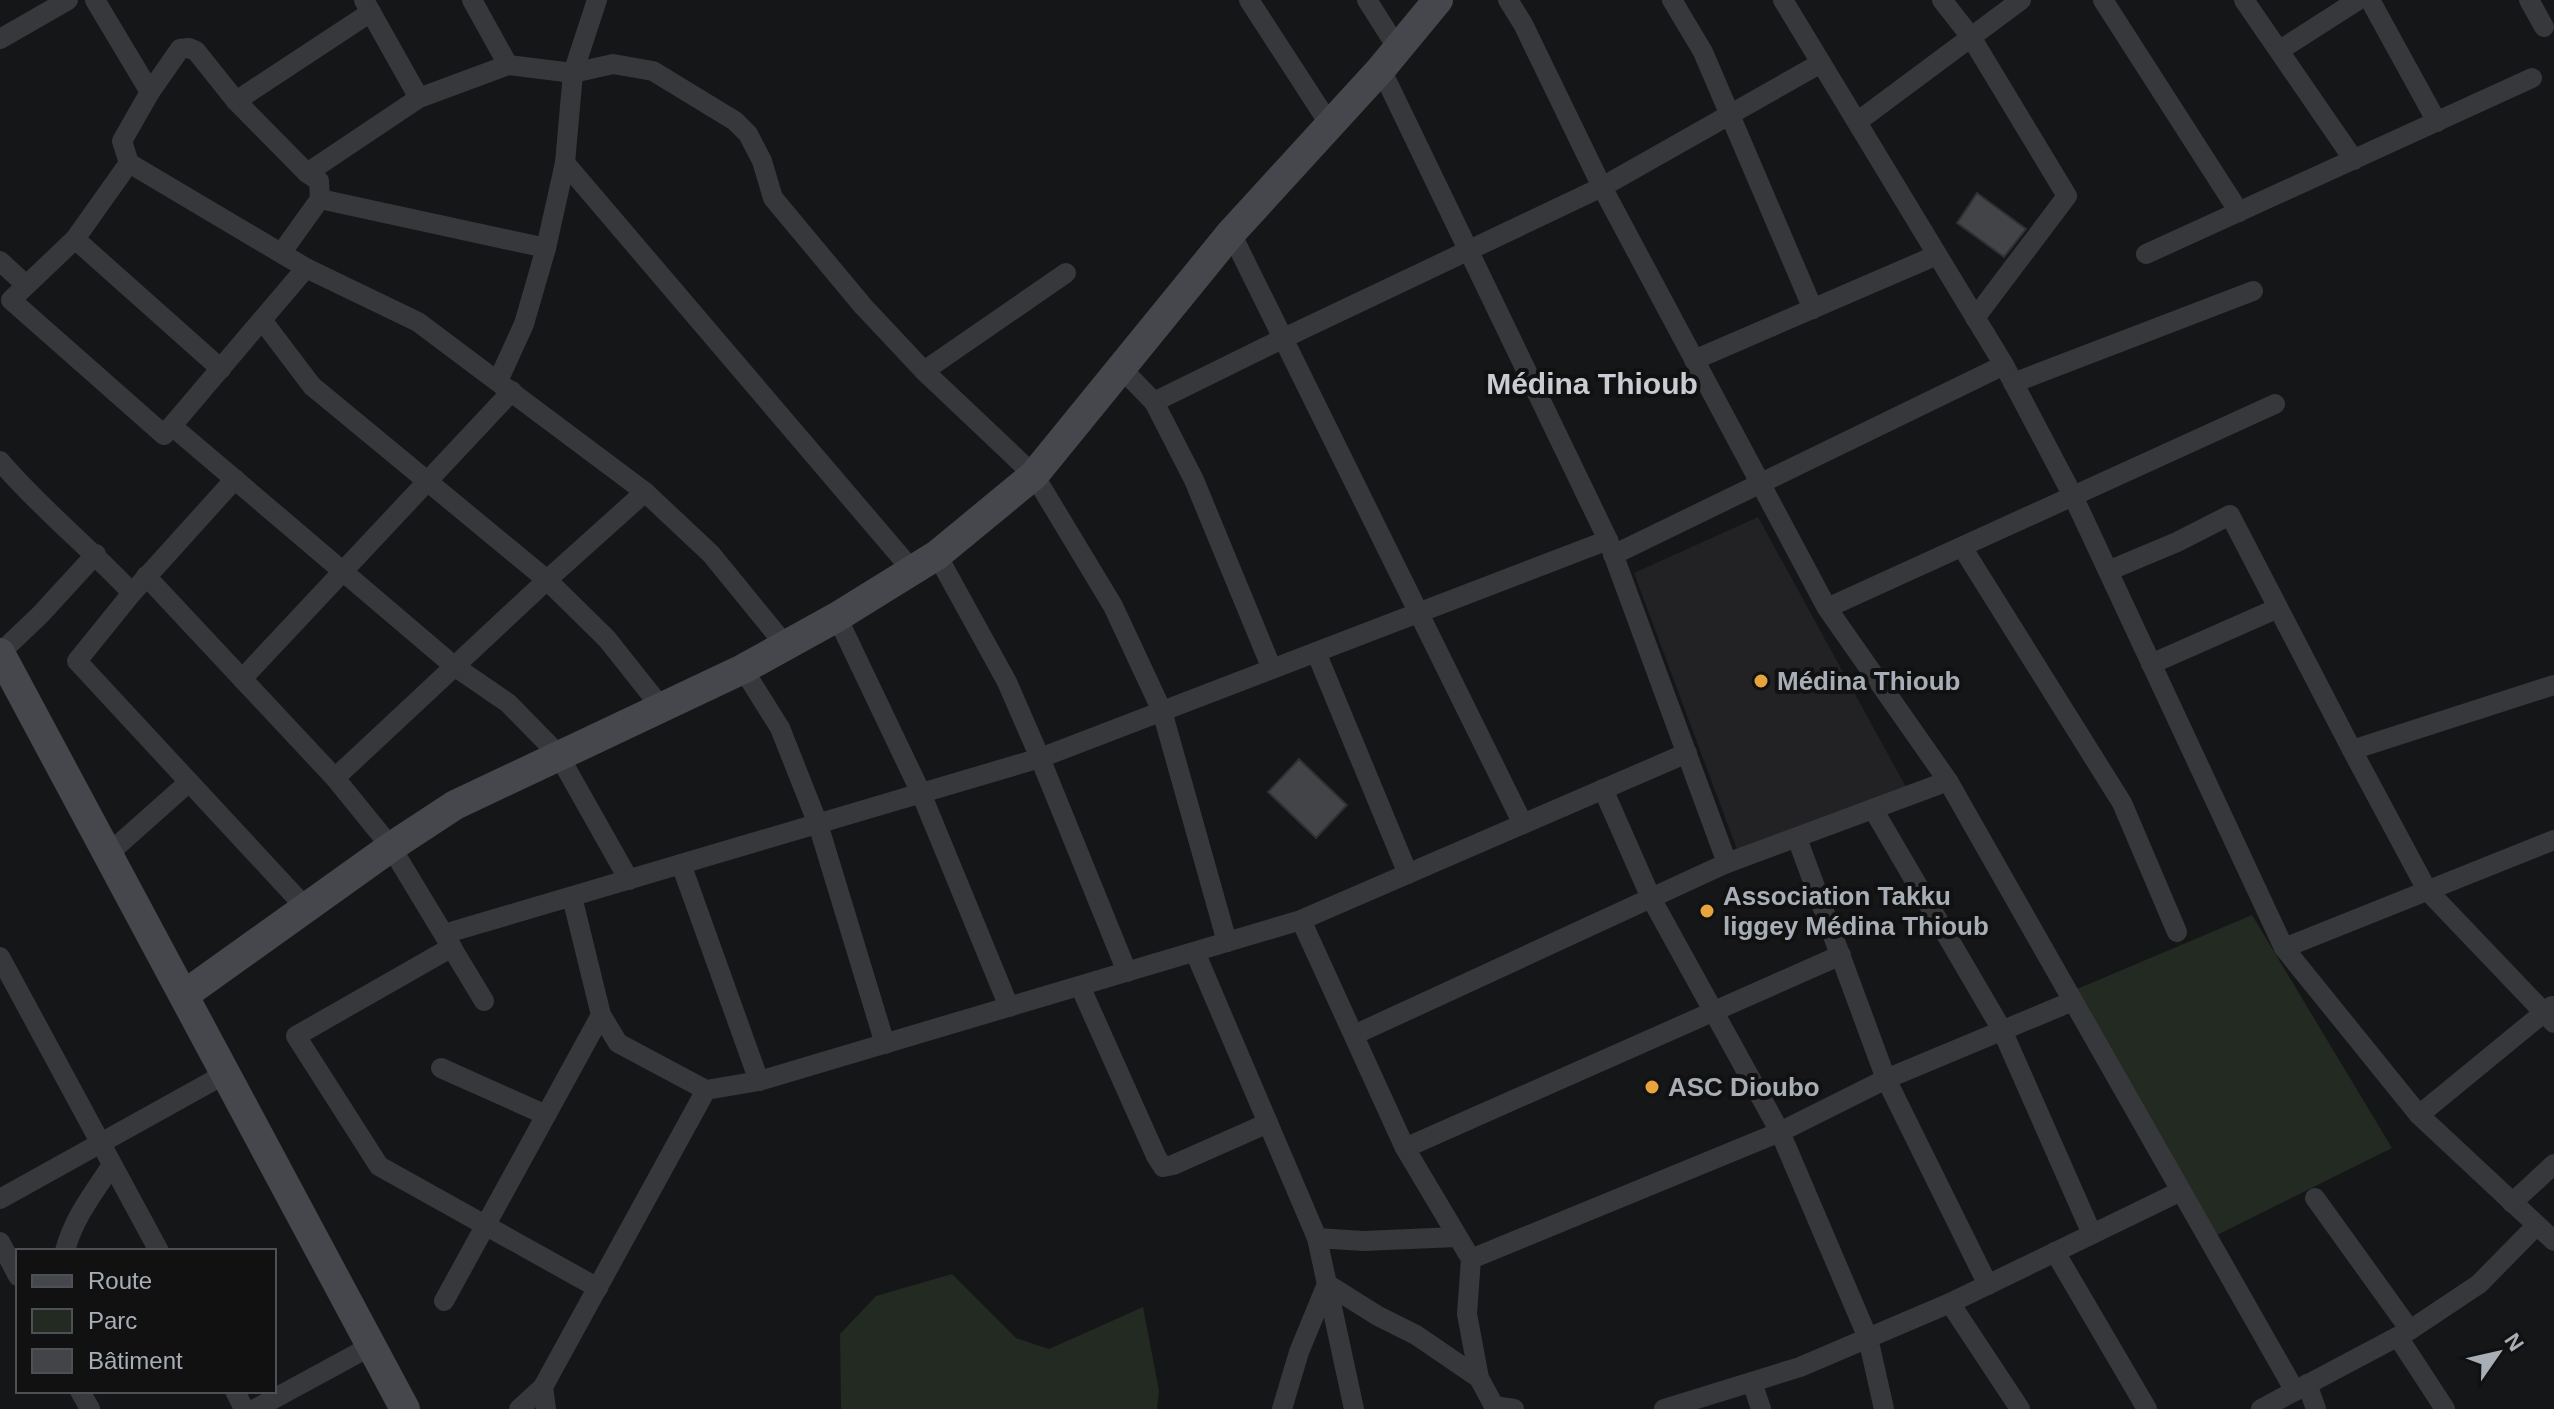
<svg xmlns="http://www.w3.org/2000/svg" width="2554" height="1409" viewBox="0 0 2554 1409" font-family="Helvetica,sans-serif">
<rect width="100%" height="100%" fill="#151617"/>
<polygon fill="#222224" points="1758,517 1907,789 1738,852 1634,573"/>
<g fill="#222a22">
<polygon points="2252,915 2392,1148 2217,1235 2077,989"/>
<polygon points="952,1274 1016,1338 1049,1349 1143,1307 1159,1391 1157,1409 841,1409 840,1334 876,1296"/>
</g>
<g fill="#424447" stroke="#303033" stroke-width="2">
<polygon points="1977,193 2026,229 2004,257 1957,223"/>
<polygon points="1299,759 1347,805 1316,838 1268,792"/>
</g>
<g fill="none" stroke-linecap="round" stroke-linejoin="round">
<g stroke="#37383c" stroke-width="20">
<polyline points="95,0 150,92"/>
<polyline points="364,0 419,98"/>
<polyline points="472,0 508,65"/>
<polyline points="1249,0 1330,125"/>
<polyline points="1367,0 1398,49"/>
<polyline points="1508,0 1523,24 1602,187 1827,608 1948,781 2295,1391"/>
<polyline points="1672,0 1703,52 1813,309"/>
<polyline points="1783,0 2004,365 2073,496 2284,948 2419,1115 2554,1241"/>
<polyline points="1942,0 1971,37 2067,196 1975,318"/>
<polyline points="2103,0 2239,212"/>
<polyline points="2244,0 2354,160"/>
<polyline points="2370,0 2437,122"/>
<polyline points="2529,0 2544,27"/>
<polyline points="0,39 68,0"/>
<polyline points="2280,50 2358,0"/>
<polyline points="1381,69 1608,540 1727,863"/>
<polyline points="236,101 371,12"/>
<polyline points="1857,122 2021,0"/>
<polyline points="129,163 75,239 11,300 164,435 306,268"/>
<polyline points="565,163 912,570"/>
<polyline points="307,173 419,98 508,65 573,73 613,64 653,71 735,121 748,134 762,161 773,198 863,306 924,371 1034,475 1113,606 1162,711 1227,942"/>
<polyline points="320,199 546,248"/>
<polyline points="1231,233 1523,824"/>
<polyline points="75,239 221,369"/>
<polyline points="282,252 320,199 319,181 307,173 236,101 196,51 189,48 180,49 150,92 122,141 129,163 306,268 418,322 645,492 711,554 786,646"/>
<polyline points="2146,254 2532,78"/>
<polyline points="0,261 26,285"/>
<polyline points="262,320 312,386 547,580 607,639 661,707"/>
<polyline points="1694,360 1937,255"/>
<polyline points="1122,369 1154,402 1194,480 1272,669"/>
<polyline points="924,371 1066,273"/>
<polyline points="498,381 524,324 546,248 565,163 573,73 597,0"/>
<polyline points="2013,383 2253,291"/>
<polyline points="1154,402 1284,338 1602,187 1821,63"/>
<polyline points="172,426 454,666 508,703 558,754 629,880"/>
<path d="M0 461C40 508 89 547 132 593"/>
<polyline points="235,479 132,593 77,661 306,908"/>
<polyline points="1962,547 2122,803 2177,932"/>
<polyline points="937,555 1007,682 1040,758 1127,972"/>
<polyline points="1613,555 2004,365"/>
<polyline points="2108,571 2177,542 2230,515 2352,750 2427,890 2554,1023"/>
<polyline points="146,576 335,778 391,847 484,1001"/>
<polyline points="1827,608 2275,404"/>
<polyline points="837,617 921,793 1009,1007"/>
<polyline points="1316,652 1408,874"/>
<polyline points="0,653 40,615 96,554"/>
<polyline points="2151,664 2278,608"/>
<polyline points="743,669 780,728 818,824 885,1044"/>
<polyline points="242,679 512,391"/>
<polyline points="2352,750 2554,685"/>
<polyline points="335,778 547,580 645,492"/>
<polyline points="1603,789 1651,898 1780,1132 1868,1338 1884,1409"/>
<polyline points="1873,809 2002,1030 2092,1234"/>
<polyline points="1797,838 1886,1079 1988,1285"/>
<polyline points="108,854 189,782"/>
<polyline points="681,864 759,1081"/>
<polyline points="572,897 601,1015 618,1043 706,1090 759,1081 1301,920 1687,753"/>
<polyline points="1301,920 1405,1148 1471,1259 1467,1314 1479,1378 1494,1406 1514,1409"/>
<polyline points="444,934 1040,758 1608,540"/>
<polyline points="452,947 296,1036 379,1166 598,1288"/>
<polyline points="2284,948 2554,840"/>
<polyline points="1195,952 1317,1238 1354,1409"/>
<polyline points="0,957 159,1251"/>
<polyline points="1080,986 1156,1156 1163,1167 1173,1165 1268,1123"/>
<polyline points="1354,1035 1727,863 1948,781"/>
<polyline points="441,1068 546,1115"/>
<polyline points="2419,1115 2552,1006"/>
<polyline points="1405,1148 1841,955"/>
<polyline points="2315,1198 2410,1330"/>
<polyline points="0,1199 225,1074"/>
<polyline points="2512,1203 2554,1164"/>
<polyline points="1317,1238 1363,1241 1457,1237"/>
<polyline points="0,1242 18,1276"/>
<path d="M65 1251C73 1219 94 1192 112 1165"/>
<polyline points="2055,1252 2147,1409"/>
<polyline points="1471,1259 1780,1132 1886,1079 2073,1001"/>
<polyline points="444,1301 601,1015"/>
<polyline points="1950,1303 2020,1409"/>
<polyline points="2398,1337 2445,1409"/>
<polyline points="1752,1382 1761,1409"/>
<polyline points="2307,1384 2316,1409"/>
<polyline points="80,1391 90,1409"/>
<polyline points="235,1391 244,1409"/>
<polyline points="255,1409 371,1346"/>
<polyline points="519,1409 543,1387"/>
<polyline points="546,1409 543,1387 706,1090"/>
<polyline points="1282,1409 1299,1352 1327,1284 1378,1316 1416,1335 1479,1378"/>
<polyline points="1664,1409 1800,1367 1950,1303 2181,1191"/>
<polyline points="2261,1409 2410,1330 2479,1284 2536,1226"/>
</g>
<g stroke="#45474c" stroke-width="30">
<polyline points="0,653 405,1409"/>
<polyline points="184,995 391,847 455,805 743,669 837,617 937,555 1034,475 1231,233 1381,69 1438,0"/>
</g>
</g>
<g fill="#e6a33e" stroke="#111112" stroke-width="3">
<circle cx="1761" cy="681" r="8"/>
<circle cx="1707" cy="911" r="8"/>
<circle cx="1652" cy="1087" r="8"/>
</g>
<g text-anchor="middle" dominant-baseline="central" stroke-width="8" stroke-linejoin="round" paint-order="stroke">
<g font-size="26" font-weight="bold" fill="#a8aeb6" stroke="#111112" text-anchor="start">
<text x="1777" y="681">Médina Thioub</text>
<text x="1723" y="896">Association Takku<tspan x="1723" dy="30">liggey Médina Thioub</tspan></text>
<text x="1668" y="1087">ASC Dioubo</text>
</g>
<g font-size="30" font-weight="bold" fill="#c9ccd3" stroke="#111112">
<text x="1592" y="383">Médina Thioub</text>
</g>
</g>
<rect x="16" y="1249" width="260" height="144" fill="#111112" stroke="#4d5054" stroke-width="2"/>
<rect x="32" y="1275" width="40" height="12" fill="#45474c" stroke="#4d5054" stroke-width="2"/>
<text x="88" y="1289" font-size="24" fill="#a8aeb6">Route</text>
<rect x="32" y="1309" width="40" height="24" fill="#222a22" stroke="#4d5054" stroke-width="2"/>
<text x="88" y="1329" font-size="24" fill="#a8aeb6">Parc</text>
<rect x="32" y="1349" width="40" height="24" fill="#424447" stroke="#4d5054" stroke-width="2"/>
<text x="88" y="1369" font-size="24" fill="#a8aeb6">Bâtiment</text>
<g transform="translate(2498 1353) rotate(56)" stroke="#111112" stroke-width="6" paint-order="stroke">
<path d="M0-6L14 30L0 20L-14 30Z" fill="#a8aeb6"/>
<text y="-12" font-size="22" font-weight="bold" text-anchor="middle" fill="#a8aeb6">N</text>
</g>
</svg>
